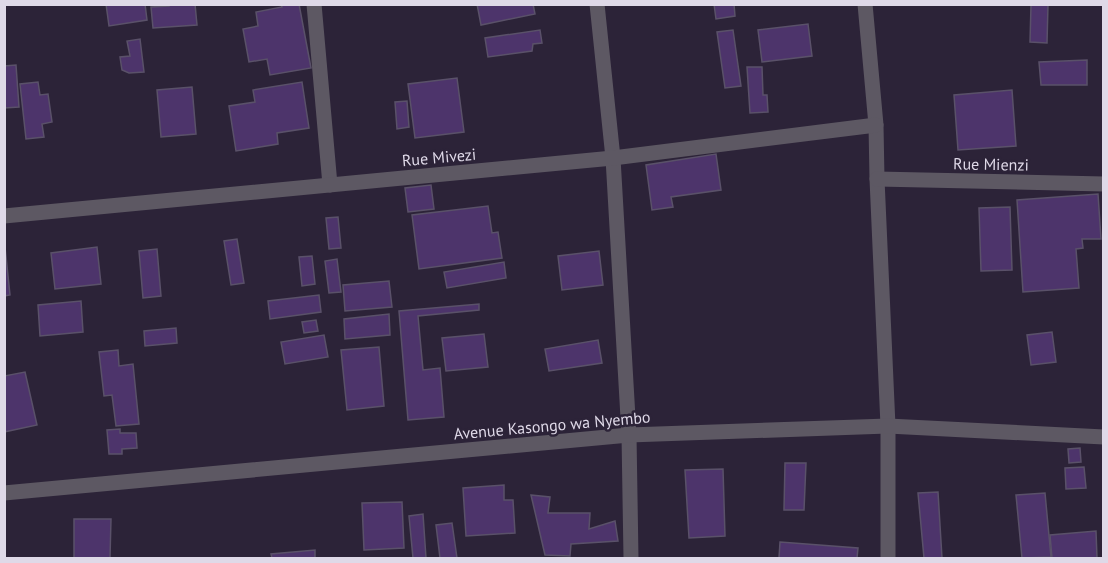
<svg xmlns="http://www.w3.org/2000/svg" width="1108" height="563" viewBox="0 0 1108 563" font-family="'PT Sans',sans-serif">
<rect width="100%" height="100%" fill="#2c2338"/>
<g fill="#4d346b" stroke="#5a5169" stroke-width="1.5">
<polygon points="106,4 145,4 147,20 109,26"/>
<polygon points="169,4 195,4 197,25 153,28 151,7 169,6"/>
<polygon points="281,4 299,4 311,68 270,75 267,59 249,62 243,29 258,26 256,12 282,7"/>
<polygon points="477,4 533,4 535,14 481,25"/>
<polygon points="714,4 734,4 735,16 716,19"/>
<polygon points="1031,5 1048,5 1047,43 1030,42"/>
<polygon points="808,24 812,56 762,62 758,30"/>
<polygon points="540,30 542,43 533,44 532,51 488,57 485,38"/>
<polygon points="733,30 741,86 725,88 717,32"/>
<polygon points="140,39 144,72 129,73 122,70 120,57 130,56 127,41"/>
<polygon points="1087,60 1087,85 1041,85 1039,62"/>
<polygon points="16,65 19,107 4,108 4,66"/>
<polygon points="747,67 762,67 763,95 767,95 768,112 750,113"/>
<polygon points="457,78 464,132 415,138 408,84"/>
<polygon points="38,82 40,95 48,94 52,122 42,124 44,137 26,139 20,84"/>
<polygon points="302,82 309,128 277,133 278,144 236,151 229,106 255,102 253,90"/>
<polygon points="192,87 196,134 161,137 157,90"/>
<polygon points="1012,90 1016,146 958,150 954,95"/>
<polygon points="407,101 409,127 397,129 395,102"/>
<polygon points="716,154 721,190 671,197 673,207 652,210 646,165"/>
<polygon points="431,185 434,209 408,212 405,188"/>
<polygon points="1098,194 1101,239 1082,239 1083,248 1076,249 1079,288 1023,292 1017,200"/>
<polygon points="488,206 492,233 498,232 502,258 419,269 412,215"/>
<polygon points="1010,207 1012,270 981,271 979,208"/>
<polygon points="338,217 341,248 329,249 326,218"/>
<polygon points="237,239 244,283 231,285 224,241"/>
<polygon points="5,247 10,295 4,296 4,247"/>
<polygon points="97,247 101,284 55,289 51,253"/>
<polygon points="157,249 161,296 143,298 139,251"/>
<polygon points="599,251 603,285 562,290 558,256"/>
<polygon points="312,256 315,284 302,286 299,257"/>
<polygon points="337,259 341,292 329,293 325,261"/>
<polygon points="504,262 506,278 447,288 444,272"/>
<polygon points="389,281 392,307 345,311 343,285"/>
<polygon points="319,295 321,312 270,319 268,301"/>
<polygon points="81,301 83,332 40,336 38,305"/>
<polygon points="479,304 479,310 418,316 423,370 440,368 444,417 408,420 399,311"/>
<polygon points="389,314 390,335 345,339 344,319"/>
<polygon points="316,320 318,331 304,333 302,322"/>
<polygon points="176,328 177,343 145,346 144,331"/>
<polygon points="1052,332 1056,362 1031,365 1027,335"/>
<polygon points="484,334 488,367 446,371 442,338"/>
<polygon points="324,335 328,357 285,364 281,342"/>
<polygon points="598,340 602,363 549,371 545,349"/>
<polygon points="379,347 384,406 347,410 341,350"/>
<polygon points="118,350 119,366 133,364 139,424 116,426 112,395 104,396 99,352"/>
<polygon points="25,372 37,425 4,432 4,376"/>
<polygon points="120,429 120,433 136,433 137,448 122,449 122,454 109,454 107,430"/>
<polygon points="1080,448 1081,462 1069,463 1068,449"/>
<polygon points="785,463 806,463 804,510 784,510"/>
<polygon points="1084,467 1086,488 1066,489 1065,468"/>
<polygon points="723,469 725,536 689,538 685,470"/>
<polygon points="504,485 504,500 513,500 515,533 466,536 463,488"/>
<polygon points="938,492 942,558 924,558 918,493"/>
<polygon points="1045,493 1051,557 1022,558 1016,495"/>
<polygon points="531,495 550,497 548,513 590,513 589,529 615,521 618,541 571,544 570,556 545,555"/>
<polygon points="402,502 404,548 364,550 362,503"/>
<polygon points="423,514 426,558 413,558 409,516"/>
<polygon points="74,519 111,519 110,558 74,558"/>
<polygon points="452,523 457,558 440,558 436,525"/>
<polygon points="1096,531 1097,558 1052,558 1050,535"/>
<polygon points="780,542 858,548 857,558 779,558"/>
<polygon points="315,550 315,558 272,558 271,554"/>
</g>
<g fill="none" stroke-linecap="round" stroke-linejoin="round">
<g stroke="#5d5863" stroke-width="15">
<polyline points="314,4 330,185"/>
<polyline points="597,4 613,158 629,435 631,558"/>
<polyline points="865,4 876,125 877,179 888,426 888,558"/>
<polyline points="877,179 1104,184"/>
<polyline points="4,216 613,158 876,125"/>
<polyline points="4,493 629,435 888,426 1104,437"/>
</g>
</g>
<g text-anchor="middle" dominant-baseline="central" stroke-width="5" stroke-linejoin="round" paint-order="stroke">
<g font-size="16" fill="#dfd9e8" stroke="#2c2338">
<text transform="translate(439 157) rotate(-5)">Rue Mivezi</text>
<text transform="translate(991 164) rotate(1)">Rue Mienzi</text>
<text transform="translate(552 425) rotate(-5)">Avenue Kasongo wa Nyembo</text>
</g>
</g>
<rect width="1108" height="563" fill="none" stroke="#dfd9e8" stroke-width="12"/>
</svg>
